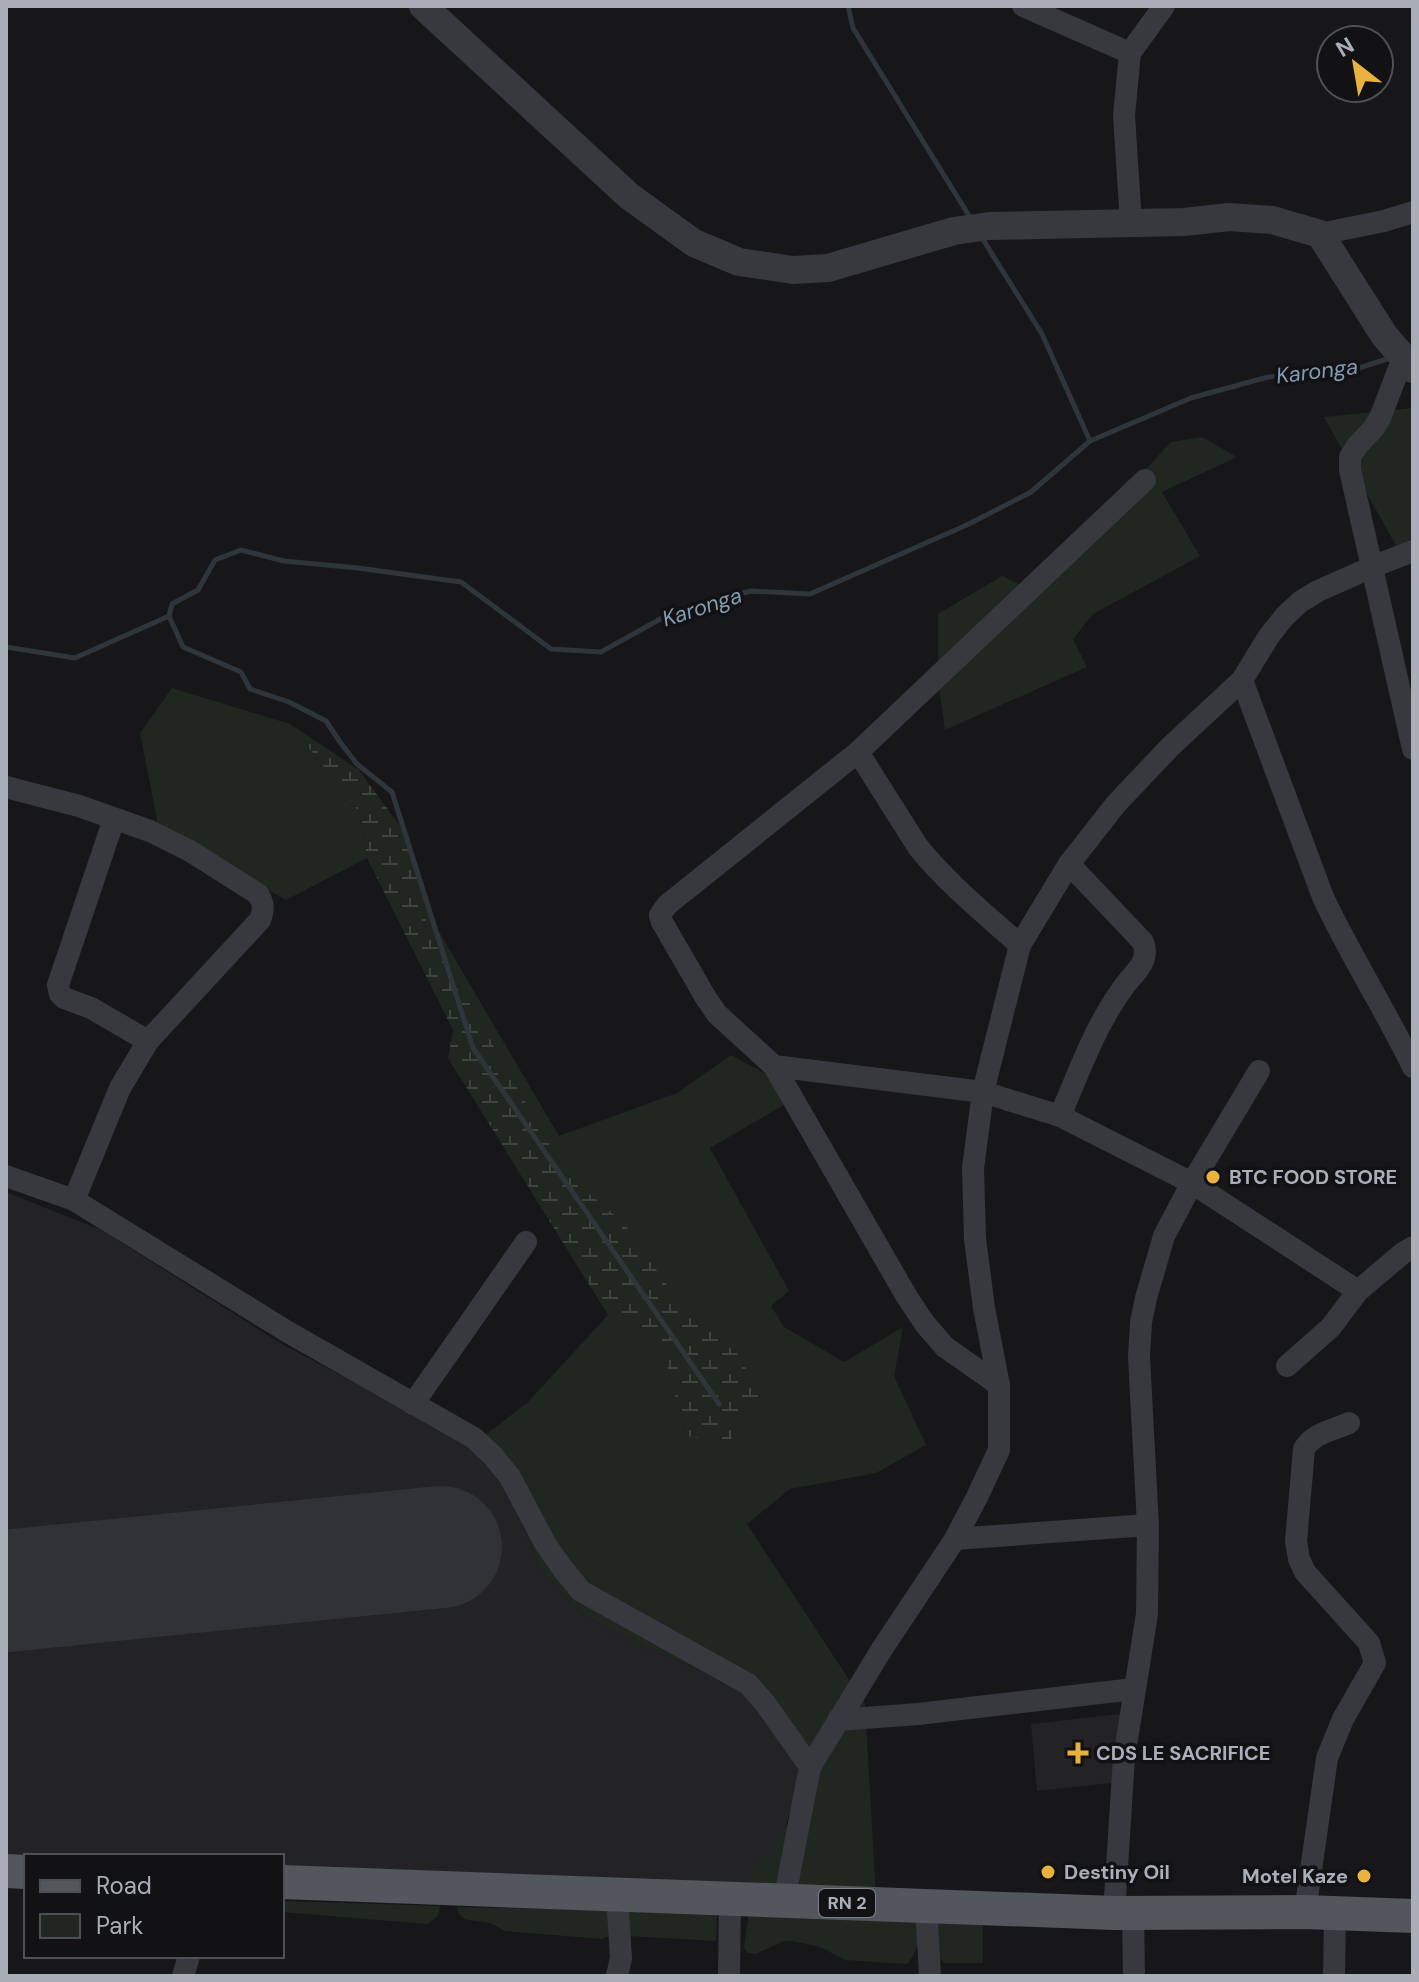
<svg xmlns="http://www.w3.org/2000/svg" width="1419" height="1982" viewBox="0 0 1419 1982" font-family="'DM Sans',sans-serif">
<defs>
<pattern id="wetland-marsh" width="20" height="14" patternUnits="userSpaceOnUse" patternTransform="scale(2)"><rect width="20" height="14" fill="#1f2720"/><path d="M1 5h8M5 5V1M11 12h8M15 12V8" fill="none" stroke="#3d443e"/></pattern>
</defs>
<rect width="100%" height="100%" fill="#171719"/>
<g fill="#232326">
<polygon points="6,1192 101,1230 280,1343 467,1442 492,1465 513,1498 539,1567 579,1612 638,1645 745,1688 778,1727 803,1784 793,1803 784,1831 740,1890 282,1868 282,1856 6,1857"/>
<polygon points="1128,1713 1120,1782 1037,1791 1031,1724"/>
</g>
<g fill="#1f2720">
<polygon points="1413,408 1413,551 1398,549 1324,417"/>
<polygon points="1202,437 1237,457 1162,492 1200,556 1093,614 1073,639 1087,667 945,730 938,680 938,614 1002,576 1033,591 1171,442"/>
<polygon points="172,688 290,724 360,813 367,858 286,900 159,830 140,733"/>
<polygon points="428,913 559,1136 677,1093 731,1055 768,1075 784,1105 710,1148 789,1291 771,1306 784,1327 844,1362 903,1327 894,1376 926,1445 876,1473 790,1489 747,1524 865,1704 876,1896 740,1890 803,1803 803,1784 778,1727 745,1688 638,1645 579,1612 539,1567 513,1498 484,1436 528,1402 608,1315 662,1348 686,1436 740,1356 685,1311 624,1223 566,1174 425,924"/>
<path d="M282 1901 440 1906C439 1916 436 1919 427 1924L282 1912Z"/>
<path d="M457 1907 610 1910 611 1935 602 1939 505 1931C500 1928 496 1926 492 1924 478 1919 460 1925 457 1907Z"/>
<polygon points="627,1911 717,1913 716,1941 628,1936"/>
<path d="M749 1913 920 1917C920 1935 920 1949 907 1964L845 1960 820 1947 793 1941H784L756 1954 748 1953 744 1948Z"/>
<polygon points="983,1918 983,1963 945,1963 939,1958 938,1922"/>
</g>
<polygon fill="url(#wetland-marsh)" points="290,724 359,770 408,837 428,913 425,924 566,1174 624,1223 685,1311 740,1356 759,1397 729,1442 686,1436 662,1348 608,1315 448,1058 453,1030 367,858 360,813"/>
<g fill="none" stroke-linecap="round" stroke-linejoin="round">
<g stroke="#2e363c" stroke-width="5">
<polyline points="848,6 853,28 971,219"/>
<polyline points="982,238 1042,334 1090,441"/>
<polyline points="169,616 183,647 241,672 250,689 289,702 326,721 340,742 357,764 392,792 473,1048 719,1404"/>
<polyline points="6,647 75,658 169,616 172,604 198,590 215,560 241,550 284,561 358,568 461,582 551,649 601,652 673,612 751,591 810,594 969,524 1031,492 1090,441 1191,398 1268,377 1350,371 1393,357"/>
</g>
<polyline stroke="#313236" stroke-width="122" points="6,1591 441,1547"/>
<g stroke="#38393e" stroke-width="22">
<polyline points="1023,6 1130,53"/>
<polyline points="1131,223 1124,116 1130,53 1164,6"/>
<polyline points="1320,234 1384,221 1413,212"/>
<polyline points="1403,358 1380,418 1373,429 1357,446 1350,457 1350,470 1413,749"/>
<path d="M1242 680 1323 897C1350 955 1385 1009 1413 1067"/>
<path d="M858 752 918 847C948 884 985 914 1020 945"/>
<path d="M6 787 79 806 150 831 190 851 258 894C264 904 264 909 260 920L148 1041 120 1088 74 1200"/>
<polyline points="114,819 58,985 60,994 64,998 91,1008 148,1041"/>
<polyline points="774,1066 983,1092 1060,1116 1192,1183 1358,1291"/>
<path d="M1060 1116C1080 1070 1097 1020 1129 980 1140 968 1149 958 1143 942L1069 864"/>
<polyline points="6,1176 74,1200 288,1332 474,1438 493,1456 510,1477 546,1545 563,1569 581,1591 748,1684 765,1703 810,1767 784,1901"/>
<polyline points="1287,1366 1331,1327 1358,1291 1403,1253 1413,1247"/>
<polyline points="999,1385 945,1347 925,1324 907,1297 774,1066 717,1014 706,998 662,922 660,915 667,905 858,752 1145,480"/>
<polyline points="413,1404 526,1242"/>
<polyline points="955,1539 1148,1525"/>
<polyline points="838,1720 918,1714 1134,1689"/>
<polyline points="810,1767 882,1649 955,1539 977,1497 999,1450 999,1385 984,1308 975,1239 973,1168 983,1092 1020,945 1069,864 1116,804 1170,747 1242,680 1269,636 1285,616 1300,602 1318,591 1372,567 1413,551"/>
<polyline points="926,1905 930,1976"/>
<path d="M1305 1912 1327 1758 1343 1719 1375 1663 1369 1643 1305 1572 1299 1559 1296 1541 1304 1449C1313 1433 1334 1430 1349 1423"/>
<polyline points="1114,1913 1124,1758 1147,1614 1148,1525 1139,1357 1141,1322 1146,1298 1164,1236 1192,1183 1259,1071"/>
<polyline points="1133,1913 1134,1976"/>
<polyline points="183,1976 189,1956"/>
<polyline points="617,1976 621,1958 617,1895"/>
<polyline points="729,1976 730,1898"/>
<polyline points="1334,1976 1335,1913"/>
</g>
<polyline stroke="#38393e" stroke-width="28" points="423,6 629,196 694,243 739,262 793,270 828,268 954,231 989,226 1184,222 1229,217 1272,220 1320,234 1384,335 1413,369"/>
<g stroke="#54565d" stroke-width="34">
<polyline points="6,1871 26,1872"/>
<polyline points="282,1882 1114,1913 1305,1912 1413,1916"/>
</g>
</g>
<g fill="#e9b23f" stroke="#121214" stroke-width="3">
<circle cx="1213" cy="1177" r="8"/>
<path d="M1074 1741h8v8h8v8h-8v8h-8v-8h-8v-8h8z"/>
<circle cx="1048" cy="1872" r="8"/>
<circle cx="1364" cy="1876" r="8"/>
</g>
<g text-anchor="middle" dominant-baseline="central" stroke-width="7" stroke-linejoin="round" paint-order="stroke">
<rect fill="#121214" stroke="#7c7f87" stroke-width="2" x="819" y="1889" width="56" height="28" rx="6"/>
<g font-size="18" font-weight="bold" fill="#aaaeb8">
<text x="847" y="1903">RN 2</text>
</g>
<g font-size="20" font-weight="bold" fill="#aaaeb8" stroke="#121214" text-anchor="start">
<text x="1229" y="1177">BTC FOOD STORE</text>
<text x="1096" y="1753">CDS LE SACRIFICE</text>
<text x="1064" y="1872">Destiny Oil</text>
<text x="1348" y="1876" text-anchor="end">Motel Kaze</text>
</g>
<g font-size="22" font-style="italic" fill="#839bb1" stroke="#121214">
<text transform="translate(1317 371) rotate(-7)">Karonga</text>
<text transform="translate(702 607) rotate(-18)">Karonga</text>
</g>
</g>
<rect width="1419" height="1982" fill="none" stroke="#aaaeb8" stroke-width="16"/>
<rect x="24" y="1854" width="260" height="104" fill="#121214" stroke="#4f5056" stroke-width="2"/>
<rect x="40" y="1880" width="40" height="12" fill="#54565d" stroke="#4f5056" stroke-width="2"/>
<text x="96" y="1894" font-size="24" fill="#aaaeb8">Road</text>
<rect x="40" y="1914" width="40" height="24" fill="#1f2720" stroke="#4f5056" stroke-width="2"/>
<text x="96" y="1934" font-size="24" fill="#aaaeb8">Park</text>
<g transform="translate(1355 64) rotate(329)"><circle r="38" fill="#121214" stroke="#4f5056" stroke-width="2"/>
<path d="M0-6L14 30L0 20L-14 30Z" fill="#e9b23f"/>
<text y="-12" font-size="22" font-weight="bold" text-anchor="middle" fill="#aaaeb8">N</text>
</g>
</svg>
